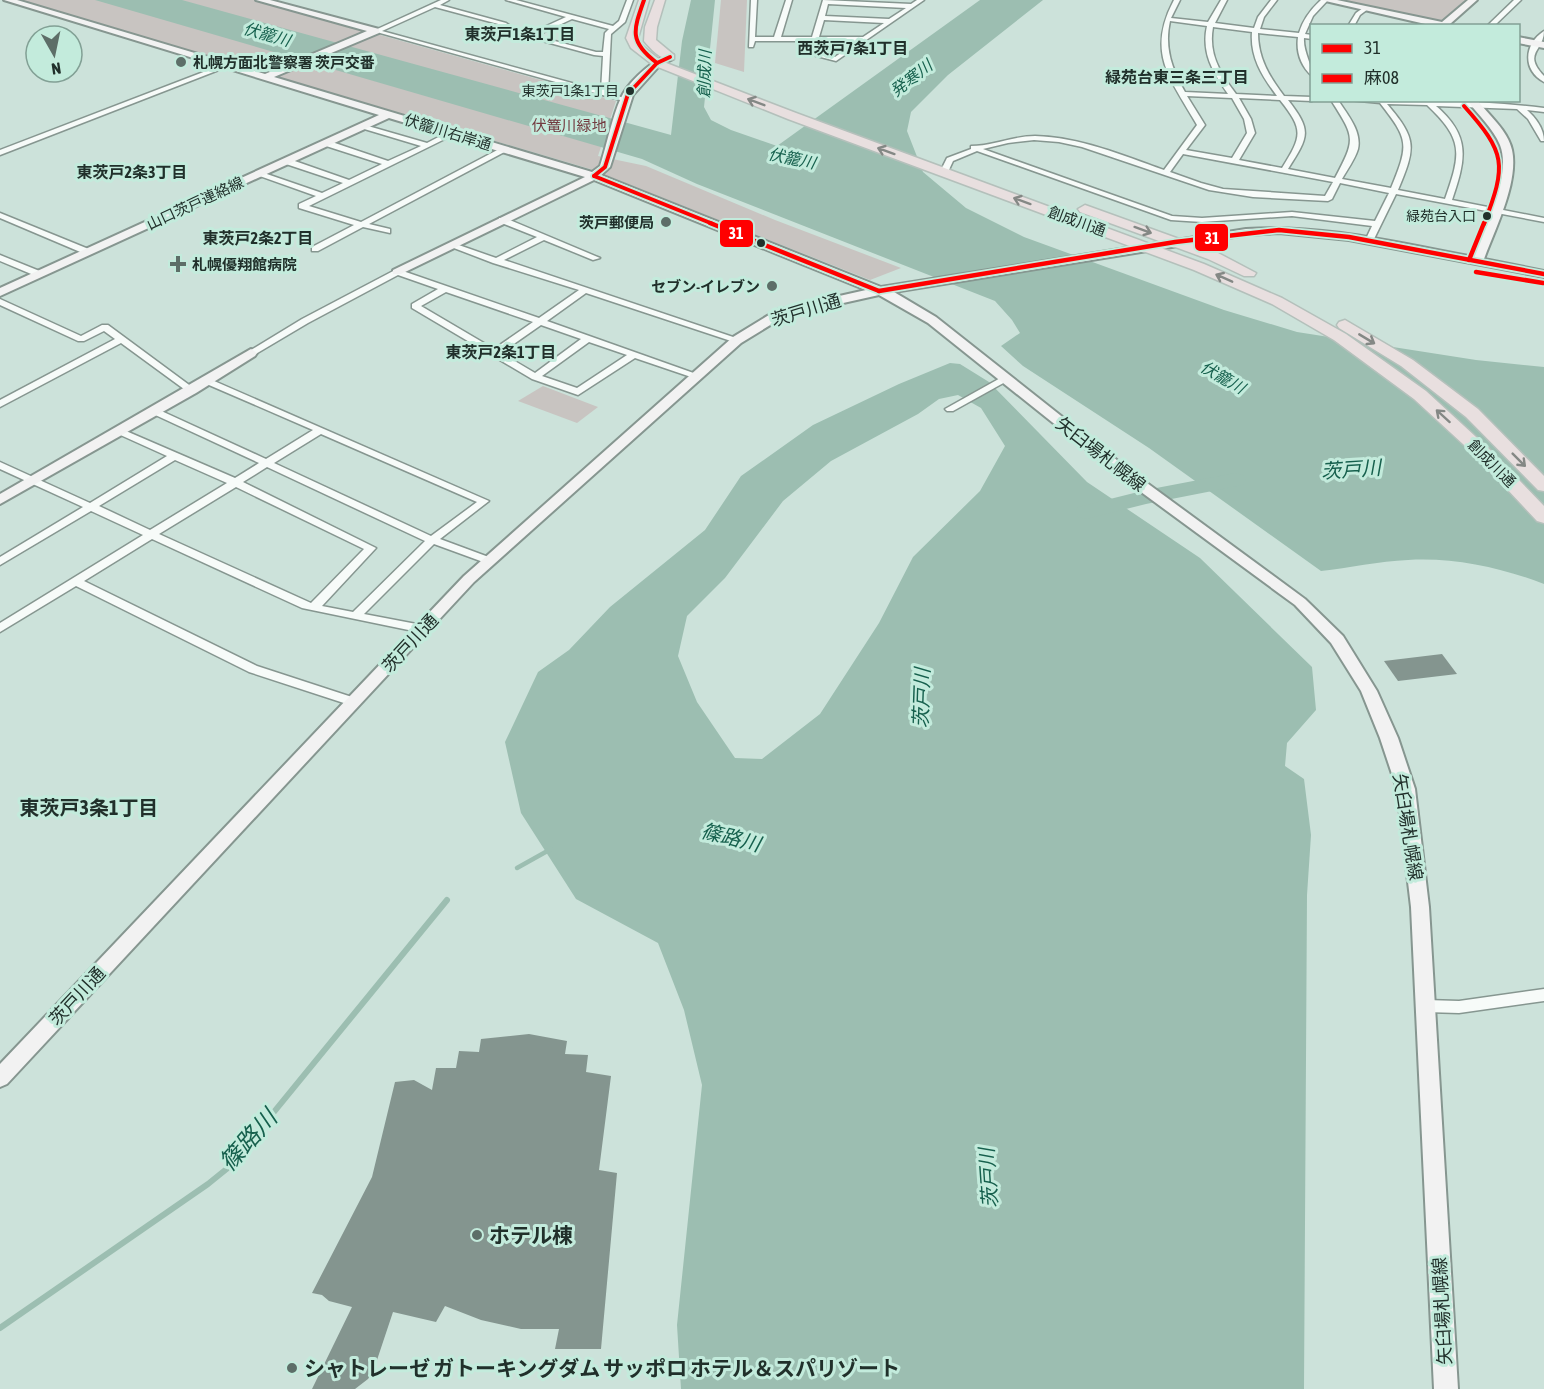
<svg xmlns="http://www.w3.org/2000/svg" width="1544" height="1389" viewBox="0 0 1544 1389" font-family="'Asap Condensed','Noto Sans JP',sans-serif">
<rect width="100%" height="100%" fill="#cce2da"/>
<g fill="#c8c4c1">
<polygon points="17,0 255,0 616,101 598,156 646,166 775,220 901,268 870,280 590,169"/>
<polygon points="721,0 747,0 744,72 715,63"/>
<polygon points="1334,0 1465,0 1440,22"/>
<polygon points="543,386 598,407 577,423 518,401"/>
</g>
<g fill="#9cbeb1" fill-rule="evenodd">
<path d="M95 0H182L671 135 682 41 691 0H715L704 107 711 120 731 130 777 146 980 0H1043L948 75 911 112 907 131 923 172 966 208 1024 237 1224 310 1297 332 1476 360 1544 367V584C1503 568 1453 557 1408 560 1379 561 1349 568 1321 571L1149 448 1023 366 1001 346 1020 333 1012 320 995 301 697 184 642 159Z"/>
<path d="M950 363 960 364 989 382 1087 482 1200 558 1312 667 1316 710 1287 743 1285 766 1304 779 1311 835 1307 895 1304 1389H681L677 1325 702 1085 684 1010 658 943 576 899 521 813 505 742 538 672 569 650 610 607 705 530 741 476 813 425 899 384ZM958 395 981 408 1005 446 980 491 913 557 879 623 820 714 762 759 735 758 697 702 678 656 687 616 725 578 783 501 831 461 918 414 939 399Z"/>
</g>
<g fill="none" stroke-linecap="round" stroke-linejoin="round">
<polyline stroke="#9cbeb1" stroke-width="4.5" points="517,868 551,849"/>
<polyline stroke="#9cbeb1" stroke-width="6" points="0,1328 208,1184 229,1167 447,900"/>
<polygon fill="#9cbeb1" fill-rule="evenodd" points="1235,473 1243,475 1246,480 1243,485 1146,504 1086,519 1078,517 1075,512 1078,507 1146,490"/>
</g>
<g fill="#84958f">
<polygon points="1442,654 1457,674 1398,681 1384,661"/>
<polygon points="529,1034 567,1041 565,1054 588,1055 586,1072 611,1076 599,1170 617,1173 601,1349 555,1349 559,1329 521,1329 481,1320 445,1306 436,1322 393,1312 373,1372 368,1379 355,1389 312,1389 352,1307 329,1301 322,1295 312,1293 372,1177 395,1082 414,1080 432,1090 436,1068 456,1068 459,1051 479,1052 481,1039"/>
</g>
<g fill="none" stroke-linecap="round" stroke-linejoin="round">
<defs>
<g id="street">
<path d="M441 0H449L440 5 506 23 517 31 529 34 566 17 506 0H516L613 26 619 21 627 0H633L625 22 611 34 608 93 630 100 624 101 373 31ZM435 7 502 25 513 33 594 55 603 56 601 91 382 31ZM572 19 609 29 605 33 603 52H596L536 36Z"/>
<path d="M751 0H757L755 37H774L786 0H792L781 37H812L823 0 911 4 917 0H924L836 61 809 54 811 41H755L753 47H749ZM828 4 906 8 889 19 825 16ZM824 20 884 23 863 37H819ZM818 41H858L835 57 815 52Z"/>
<path d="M1174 0H1180L1171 18 1208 22 1221 0H1227L1215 23 1254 28 1258 17 1271 0H1277L1264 17 1260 29 1299 33C1303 20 1310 10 1321 0H1328L1313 16 1305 34 1312 35V39L1304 38C1303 52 1312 63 1312 76 1301 66 1296 52 1298 37L1258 33C1258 58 1269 76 1284 96L1312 97V100H1314L1312 101 1288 100C1312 131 1309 136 1288 169L1335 178C1356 138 1355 138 1331 100H1338C1347 114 1362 131 1358 149 1355 159 1347 170 1342 179L1391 188C1409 144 1409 140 1380 103L1349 100C1414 100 1480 100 1544 108V112L1527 110C1536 118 1544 129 1544 141H1541L1528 119 1517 109 1436 106C1471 136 1466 159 1452 200L1544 218V222L1396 194 1373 241 1369 243 1365 241 1372 226 1292 216 1202 222 1171 220 977 151 953 161 947 174H941L940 172 947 158 971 149V146C992 146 1013 136 1035 136 1079 137 1122 155 1164 170L1197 125C1170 78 1146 53 1174 0ZM1170 21 1207 26C1201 53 1213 72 1228 94L1185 92C1172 69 1164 48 1170 21ZM1213 27 1252 32C1250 57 1262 76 1277 96L1236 94C1220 73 1208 54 1213 27ZM1187 96 1232 98 1244 119 1247 133 1232 158 1186 150 1205 125ZM1239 98 1280 100C1304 130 1302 136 1282 168L1239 160 1255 133 1251 119ZM1387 104 1427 105C1464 140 1461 153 1445 199L1398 190C1416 147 1417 139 1387 104ZM1034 140 1059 142 1082 147 1209 190 1253 197 1328 201 1332 199 1340 183 1389 193 1375 221 1292 212 1202 218 1172 216 983 149 1008 143ZM1183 154 1333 182 1325 196 1223 189 1201 183 1170 172Z"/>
<polygon points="1514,0 1521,0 1494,26 1487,26"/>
<polygon points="1363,8 1368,9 1360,15 1354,26 1348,26 1356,13"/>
<path d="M1544 31C1544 51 1522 53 1544 76V82C1522 70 1524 44 1544 31Z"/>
<polygon points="227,63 230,65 229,66 0,155 0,150"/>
<polygon points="361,124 427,143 450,131 457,133 309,206 361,222 503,147 510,149 369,224 390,229 390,233 363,227 318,251 312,251 312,247 354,225 299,208 299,204 316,196 254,174 261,172 322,193 343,183 283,163 283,159 289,159 349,180 382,164 323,145 323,141 329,141 388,161 421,146 361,128"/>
<polygon points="0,213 91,250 92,252 85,254 0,218"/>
<path d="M499 218H505L600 258 593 260 544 240 504 260 742 340 737 343 734 342 586 293 547 321 702 376 697 379 694 378 635 358 578 395 532 379 412 308V304L438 289 398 275 308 323 254 355H248L246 353 302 319 397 269 539 318 579 290 493 263 446 245 453 243 496 258 537 237 499 222ZM446 292 533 322 494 349 421 306ZM541 325 581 339 535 373 501 353ZM589 342 627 355 577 388 542 376Z"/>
<polygon points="0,255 42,272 43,274 36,276 0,261"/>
<polygon points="0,299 81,336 102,325 108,325 196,390 191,393 188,392 121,343 0,407 0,400 115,339 104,331 84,341 78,341 0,305"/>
<polygon points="1004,376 1007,377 1007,381 953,411 947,411 945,409"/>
<path d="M205 377 489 501 440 539 494 559 495 561 494 563H486L434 544 364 614 427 626 429 629 423 633 302 608 152 539 84 581 257 666 358 699 360 702 358 705H350L249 672 76 586 0 632V623L143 535 91 511 0 565V557L83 507 0 469V462L90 503 167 456 116 433V429L119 428 235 478 259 463 151 413V409H157L266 459 313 430 202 382V378ZM321 434 477 502 431 536 274 463ZM175 460 227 483 150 530 99 506ZM267 467 425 541 353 612 322 606 376 548 243 482ZM236 487 364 549 311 603 159 534Z"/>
<polygon points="1544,989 1544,1001 1459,1013 1426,1012 1421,1010 1419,1006 1421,1002 1426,1000 1459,1001"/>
</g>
<g id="secondary">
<path d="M4 0H17L265 74 367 31 256 0H270L379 29V33L274 77 592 172 600 166C607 145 613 112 623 94 630 81 658 54 673 55V59L660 65 633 95 610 167 601 175 881 287 1246 229C1323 224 1398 243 1473 257 1484 229 1512 175 1500 145 1493 128 1478 115 1467 100H1477C1489 115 1508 131 1512 150 1519 182 1495 229 1484 259L1544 271V277L1349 240 1279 233 1246 235 894 292 936 317 1132 472 1305 599 1343 636 1377 691 1398 738 1415 789 1429 907 1458 1389H1434L1411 907 1397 789 1380 738 1361 691 1331 643 1295 605 1122 478 928 323 879 295 785 316 741 343 474 582 7 1084 0 1087V1064L464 576 733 337 777 310 866 290 594 180 401 274H393V270L585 177 389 118 0 296V288L379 115Z"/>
<polygon points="1321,0 1337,0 1442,22 1468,0 1477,0 1450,24 1453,26 1434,26"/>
<polygon points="1518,37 1544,42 1544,48 1518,43"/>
<polygon points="251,349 257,353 255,356 196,393 0,504 0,494"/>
</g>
<g id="highway">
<polygon points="639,0 649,0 638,38 640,44 661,61 796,113 1204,264 1282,298 1346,334 1426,391 1488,448 1544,506 1544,523 1537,521 1476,456 1414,399 1334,340 1272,304 1194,270 788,119 653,65 631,48 626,38"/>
<path d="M655 0H665L657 27 656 40 674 55V59C661 61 652 50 644 41L645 27Z"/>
<polygon points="1085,205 1218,253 1256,273 1254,276 1244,276 1208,259 1080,212 1078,209"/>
<polygon points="1345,320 1413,360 1478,409 1544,476 1544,491 1538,490 1466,417 1401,366 1339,328 1337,325 1339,322"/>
</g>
</defs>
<use href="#street" stroke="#869690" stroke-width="3"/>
<use href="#secondary" stroke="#869690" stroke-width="4"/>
<use href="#highway" stroke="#b4c0bb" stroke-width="3"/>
<use href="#street" fill="#f7fbf9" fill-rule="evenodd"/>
<use href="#secondary" fill="#f2f2f2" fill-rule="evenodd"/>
<use href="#highway" fill="#e8dfdf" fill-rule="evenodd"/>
<defs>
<g id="bus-1-far1">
<path d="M644 0C633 31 629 42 657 63"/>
<polyline points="594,176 713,224"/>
<polyline points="594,176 605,167 628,94 657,63 670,57"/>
</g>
<g id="bus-1">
<polyline points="710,223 879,291"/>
<polyline points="879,291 1175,242 1279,230 1349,237 1544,274"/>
</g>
<path id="bus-2-far1" d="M1464 106C1506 153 1507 164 1484 224"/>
<g id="bus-2">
<polyline points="1469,260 1484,223"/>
<polyline points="1476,272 1543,283"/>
</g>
</defs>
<use href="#bus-1-far1" stroke="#c3ebdc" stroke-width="7"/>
<use href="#bus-1" stroke="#c3ebdc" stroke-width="8"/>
<use href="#bus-2-far1" stroke="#c3ebdc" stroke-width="7"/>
<use href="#bus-2" stroke="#c3ebdc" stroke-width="8"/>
<use href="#bus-1-far1" stroke="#f00" stroke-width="4"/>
<use href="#bus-1" stroke="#f00" stroke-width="4.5"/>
<use href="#bus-2-far1" stroke="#f00" stroke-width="4"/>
<use href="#bus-2" stroke="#f00" stroke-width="4.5"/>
</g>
<defs><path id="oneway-shaft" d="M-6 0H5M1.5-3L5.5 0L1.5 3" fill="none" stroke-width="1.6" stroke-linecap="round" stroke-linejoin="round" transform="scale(1.5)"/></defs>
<g stroke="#848885">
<use href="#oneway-shaft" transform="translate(756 102) rotate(-159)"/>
<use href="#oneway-shaft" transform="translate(886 151) rotate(-160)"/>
<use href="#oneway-shaft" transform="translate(1022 201) rotate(-160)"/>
<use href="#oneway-shaft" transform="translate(1143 230) rotate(20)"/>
<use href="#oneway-shaft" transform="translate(1224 278) rotate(-156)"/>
<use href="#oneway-shaft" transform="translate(1367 339) rotate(31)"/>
<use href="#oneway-shaft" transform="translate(1443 416) rotate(-138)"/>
<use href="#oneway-shaft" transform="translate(1519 460) rotate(45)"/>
</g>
<g fill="#5d6e68" stroke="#c3ebdc" stroke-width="2">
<circle cx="181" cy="62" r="6"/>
<circle cx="666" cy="222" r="6"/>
<path d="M175 255h6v6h6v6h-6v6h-6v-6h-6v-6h6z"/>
<circle cx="772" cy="286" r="6"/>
<circle cx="477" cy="1235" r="6"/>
<circle cx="292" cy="1368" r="6"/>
</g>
<g fill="#21302b" stroke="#c3ebdc" stroke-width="2">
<circle cx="630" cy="91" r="5"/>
<circle cx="1487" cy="216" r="5"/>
<circle cx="761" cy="243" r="5"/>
</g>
<g text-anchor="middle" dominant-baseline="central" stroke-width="6" stroke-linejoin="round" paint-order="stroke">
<g font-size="14" fill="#21302b" stroke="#c3ebdc" text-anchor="end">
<text x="619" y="91">東茨戸1条1丁目</text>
<text x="1476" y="216">緑苑台入口</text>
</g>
<g font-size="15" font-weight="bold" fill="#21302b" stroke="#c3ebdc" text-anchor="start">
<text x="193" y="62">札幌方面北警察署 茨戸交番</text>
<text x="654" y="222" text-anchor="end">茨戸郵便局</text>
<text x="192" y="264">札幌優翔館病院</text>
<text x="760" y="286" text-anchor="end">セブン-イレブン</text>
</g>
<g font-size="15" fill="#733c41" stroke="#c3ebdc">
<text x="569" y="125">伏篭川緑地</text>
</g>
<g font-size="15" fill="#21302b" stroke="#c3ebdc">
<text transform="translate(448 132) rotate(17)">伏籠川右岸通</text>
<text transform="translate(195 203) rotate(-25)">山口茨戸連絡線</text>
<text transform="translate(1077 221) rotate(20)">創成川通</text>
<text transform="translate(1492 463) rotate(45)">創成川通</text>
</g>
<g font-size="16" font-style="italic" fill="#16604d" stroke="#c3ebdc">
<text transform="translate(267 34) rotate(16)">伏籠川</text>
<text transform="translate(704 74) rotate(-88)">創成川</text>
<text transform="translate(911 78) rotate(-38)">発寒川</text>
<text transform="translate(792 158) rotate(12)">伏籠川</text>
<text transform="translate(1223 377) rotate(30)">伏籠川</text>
</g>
<g font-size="16" font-weight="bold" fill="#21302b" stroke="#c3ebdc">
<text x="520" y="34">東茨戸1条1丁目</text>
<text x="853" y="48">西茨戸7条1丁目</text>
<text x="1177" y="77">緑苑台東三条三丁目</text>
<text x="132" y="172">東茨戸2条3丁目</text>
<text x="258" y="238">東茨戸2条2丁目</text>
<text x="501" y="352">東茨戸2条1丁目</text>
</g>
<g font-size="18" fill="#21302b" stroke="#c3ebdc">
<text transform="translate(806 310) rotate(-17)">茨戸川通</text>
<text transform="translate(1101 454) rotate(38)">矢臼場札幌線</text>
<text transform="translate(410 643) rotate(-47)">茨戸川通</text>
<text transform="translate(1408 827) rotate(81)">矢臼場札幌線</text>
<text transform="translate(77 996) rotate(-47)">茨戸川通</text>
<text transform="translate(1442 1311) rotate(-93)">矢臼場札幌線</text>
</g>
<g font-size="20" font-style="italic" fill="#16604d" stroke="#c3ebdc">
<text transform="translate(1351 469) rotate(-4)">茨戸川</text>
<text transform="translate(921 698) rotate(-88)">茨戸川</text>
<text transform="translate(731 837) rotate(14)">篠路川</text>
<text transform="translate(988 1178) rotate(-94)">茨戸川</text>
</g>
<g font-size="20" font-weight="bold" fill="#21302b" stroke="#c3ebdc">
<text x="89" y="807">東茨戸3条1丁目</text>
</g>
<g font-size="21" font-weight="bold" fill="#21302b" stroke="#c3ebdc" text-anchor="start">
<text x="489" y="1235">ホテル棟</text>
<text x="304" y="1368">シャトレーゼ ガトーキングダム サッポロ ホテル＆スパリゾート</text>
</g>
<g font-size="24" font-style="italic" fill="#16604d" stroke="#c3ebdc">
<text transform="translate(248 1140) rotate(-48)">篠路川</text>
</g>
</g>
<g stroke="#c3ebdc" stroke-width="2">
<rect x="719" y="219" width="35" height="29" rx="6" fill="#f00"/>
<rect x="1194" y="223" width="35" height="29" rx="6" fill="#f00"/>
</g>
<g font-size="16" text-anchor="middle" font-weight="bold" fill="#fff">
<text x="736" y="239">31</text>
<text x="1212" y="244">31</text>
</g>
<rect x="1310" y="24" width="210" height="78" fill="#c3ebdc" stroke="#82a095" stroke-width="1.5"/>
<rect x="1322" y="44" width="30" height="9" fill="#ff0000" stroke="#82a095" stroke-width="1.5"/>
<text x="1364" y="54" font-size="18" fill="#21302b">31</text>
<rect x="1322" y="74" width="30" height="9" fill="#ff0000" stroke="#82a095" stroke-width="1.5"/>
<text x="1364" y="84" font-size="18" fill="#21302b">麻08</text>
<g transform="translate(54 54) rotate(171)"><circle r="28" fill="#c3ebdc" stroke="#82a095" stroke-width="1.5"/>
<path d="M0-4.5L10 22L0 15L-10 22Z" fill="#5d6e68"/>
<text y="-9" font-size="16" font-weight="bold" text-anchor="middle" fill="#21302b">N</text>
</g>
</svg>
